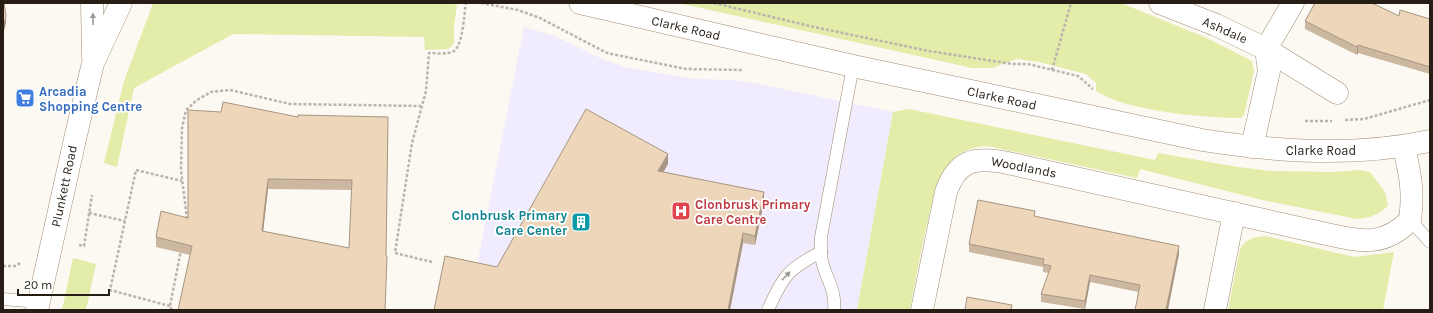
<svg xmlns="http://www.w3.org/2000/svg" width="1433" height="313" viewBox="0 0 1433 313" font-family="Karla,sans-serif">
<rect width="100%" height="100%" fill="#fcf8f2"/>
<polygon fill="#f0ebfd" points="524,27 555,36 600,58 625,67 696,79 735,80 760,84 893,112 857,310 468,310"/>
<g fill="#e3eda9">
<polygon points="153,3 447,3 457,5 454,27 454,43 449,49 425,50 424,37 233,34 134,88 117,167 104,163 124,81"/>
<path d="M678 3H1121L1207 38 1252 61 1254 71 1244 115 1241 118C1204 118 1126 111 1096 91V83L1086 74 1039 62 1017 59 992 68H972Z"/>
<path d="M909 109 1155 160 1158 153 1238 167 1271 171 1335 172 1359 170 1370 172 1385 192 1388 206C1378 215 1370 218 1357 219L1262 200 1140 169 1137 178 988 146C969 147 958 152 946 168 936 180 934 196 930 211 922 244 916 277 910 310H857L893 112Z"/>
<path d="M1266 236 1354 257 1394 252 1383 310H1228L1240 249C1247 238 1254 237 1266 236Z"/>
<polygon points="73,258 96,264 86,310 62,310"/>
</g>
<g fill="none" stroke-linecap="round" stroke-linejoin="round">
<defs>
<g id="service">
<polyline points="1410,220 1430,242"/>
<polyline points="3,299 39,302"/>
<path d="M768 310C783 276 788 269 821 252"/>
<path d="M834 310C836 292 828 281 823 265 820 256 821 246 821 237L853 66"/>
</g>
<g id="minor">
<polyline points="1160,3 1216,25 1266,49 1337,93"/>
<polyline points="1252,147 1269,71 1266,49 1293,3"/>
<path d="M922 310 946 192C957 161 973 157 1003 162L1331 235C1363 242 1385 246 1410 220 1414 191 1410 174 1404 147"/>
<polyline points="1215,310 1234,213"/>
</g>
<g id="tertiary">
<polyline points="92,3 93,56"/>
<path d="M580 3 853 66 1202 140C1280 152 1353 157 1430 141"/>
<polyline points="37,310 75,139 93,63 121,3"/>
</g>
</defs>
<use href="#service" stroke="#a18c72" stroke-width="13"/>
<use href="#minor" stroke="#a18c72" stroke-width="23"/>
<use href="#tertiary" stroke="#a18c72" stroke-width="23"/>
<g stroke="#b9b4ac" stroke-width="2.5" stroke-dasharray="3 2" stroke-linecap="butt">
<polyline points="481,3 518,10 540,18 607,53 686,69 742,70"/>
<polyline points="714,3 814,27 929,51 1012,64 1028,64 1078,76 1093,89"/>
<polyline points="1052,70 1071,3"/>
<polyline points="1345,120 1364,119 1430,100"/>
<polyline points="1305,121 1332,121"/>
<polyline points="89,213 125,221"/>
<polyline points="187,219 181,170 182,128 186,110 197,100 211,92 230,90 290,104 421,106"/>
<polyline points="79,245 84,246 92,195"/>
<path d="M432 262 395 253 412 143 426 91 429 53C436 53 447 55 454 51 463 45 464 14 466 3"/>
<polyline points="3,266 16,266 20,263"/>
<polyline points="170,306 110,290 136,170 182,181"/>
<polyline points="172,310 170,306 181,250"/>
</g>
<use href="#service" stroke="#fff" stroke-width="12"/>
<use href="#minor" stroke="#fff" stroke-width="22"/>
<use href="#tertiary" stroke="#fff" stroke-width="22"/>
</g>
<g fill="#ccb8a0" fill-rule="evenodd">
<polygon points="1399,16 1430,19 1430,74 1358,53 1357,55 1305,29 1305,21"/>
<path d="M388 117 386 256 387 266 190 255 156 247V237L188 218ZM268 189 352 190 349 248 263 231Z"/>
<polygon points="668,164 663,172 764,202 755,245 743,243 730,310 434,310 497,267"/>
<polygon points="1035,217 1179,254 1138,292 1090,282 1085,309 1041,302 1041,294 1049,273 1043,272 1043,267 969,252 969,244"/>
</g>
<g fill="#a69682">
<polygon points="6,16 6,23 3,35 3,28"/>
<polygon points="1358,45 1358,53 1357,55 1357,47"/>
<polygon points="668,154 668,164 658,181 658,171"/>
<polygon points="268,179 268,189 262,241 262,231"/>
<polygon points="764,192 764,202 755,245 755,236"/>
<polygon points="743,233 743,243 730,310 728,310"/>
<polygon points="1179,246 1179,254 1168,310 1166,310"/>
<polygon points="1090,275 1090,282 1085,309 1085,301"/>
</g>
<g fill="#edd6ba" stroke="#a69682" fill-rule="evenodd">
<polygon points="3,3 4,3 6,16 3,28"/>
<polygon points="1315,3 1372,3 1399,16 1400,10 1430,19 1430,67 1358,45 1357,47 1305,21"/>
<path d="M223 102 298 117V115L388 117 386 256H387L385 310H178L192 246 156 237 161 211 188 218V110L221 112ZM268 179 352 180 349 248 262 231Z"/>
<polygon points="586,109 668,154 658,171 764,192 755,236 743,233 728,310 434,310 445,256 497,267"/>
<polygon points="978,200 1035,211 1034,216 1179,246 1166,310 1135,310 1140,285 1090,275 1085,301 1041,294 1051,266 1043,264 1044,259 969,244"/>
<polygon points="967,297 1012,305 1011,310 965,310"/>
</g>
<defs><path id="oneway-solid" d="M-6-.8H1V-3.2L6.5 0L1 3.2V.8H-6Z"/></defs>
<g fill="#9d9a95">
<use href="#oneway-solid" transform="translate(93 19) rotate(-91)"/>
<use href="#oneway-solid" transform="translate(786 276) rotate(-46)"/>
</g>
<defs>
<symbol id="supermarket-square" viewBox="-11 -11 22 22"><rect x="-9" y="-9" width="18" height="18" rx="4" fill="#3f7fe0" stroke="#fff"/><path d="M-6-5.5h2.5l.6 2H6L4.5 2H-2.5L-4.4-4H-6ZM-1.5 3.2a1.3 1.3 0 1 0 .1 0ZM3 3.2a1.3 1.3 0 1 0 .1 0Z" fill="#fff"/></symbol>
<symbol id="hospital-square" viewBox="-11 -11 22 22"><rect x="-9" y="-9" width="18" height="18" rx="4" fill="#e0444e" stroke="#fff"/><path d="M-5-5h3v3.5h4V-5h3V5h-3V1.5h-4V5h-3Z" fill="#fff"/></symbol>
<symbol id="building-square" viewBox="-11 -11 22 22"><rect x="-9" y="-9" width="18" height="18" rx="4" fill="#0f9aa8" stroke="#fff"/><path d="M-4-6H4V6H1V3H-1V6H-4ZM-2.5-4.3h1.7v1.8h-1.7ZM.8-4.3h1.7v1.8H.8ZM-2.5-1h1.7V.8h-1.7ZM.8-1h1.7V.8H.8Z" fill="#fff"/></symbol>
</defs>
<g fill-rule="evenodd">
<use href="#supermarket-square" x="14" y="87" width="22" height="22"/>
<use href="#hospital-square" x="670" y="200" width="22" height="22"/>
<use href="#building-square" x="570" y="211" width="22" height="22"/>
</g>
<g text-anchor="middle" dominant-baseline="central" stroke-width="3.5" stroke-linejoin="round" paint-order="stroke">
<g font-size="13" fill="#261e14" stroke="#fff">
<text transform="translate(686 28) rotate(13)">Clarke Road</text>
<text transform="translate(1225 30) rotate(24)">Ashdale</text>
<text transform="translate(1002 98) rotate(12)">Clarke Road</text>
<text x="1321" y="150">Clarke Road</text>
<text transform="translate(1024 167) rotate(11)">Woodlands</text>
<text transform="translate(64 186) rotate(-78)">Plunkett Road</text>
</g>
<g font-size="13" font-weight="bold" fill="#366cbe" stroke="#fff" text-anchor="start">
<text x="39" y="91">Arcadia<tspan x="39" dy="15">Shopping Centre</tspan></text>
</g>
<g font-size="13" font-weight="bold" fill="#be3a42" stroke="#fff" text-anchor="start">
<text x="695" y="204">Clonbrusk Primary<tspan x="695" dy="15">Care Centre</tspan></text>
</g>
<g font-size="13" font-weight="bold" fill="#0d838f" stroke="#fff" text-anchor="end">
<text x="567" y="215">Clonbrusk Primary<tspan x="567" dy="15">Care Center</tspan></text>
</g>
</g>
<rect width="1433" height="313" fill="none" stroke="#261e14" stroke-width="8"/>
<path d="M18 289v6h91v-6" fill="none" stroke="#261e14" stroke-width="2"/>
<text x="24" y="289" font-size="12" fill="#261e14" stroke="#ffffff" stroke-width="3" paint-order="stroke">20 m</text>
</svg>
